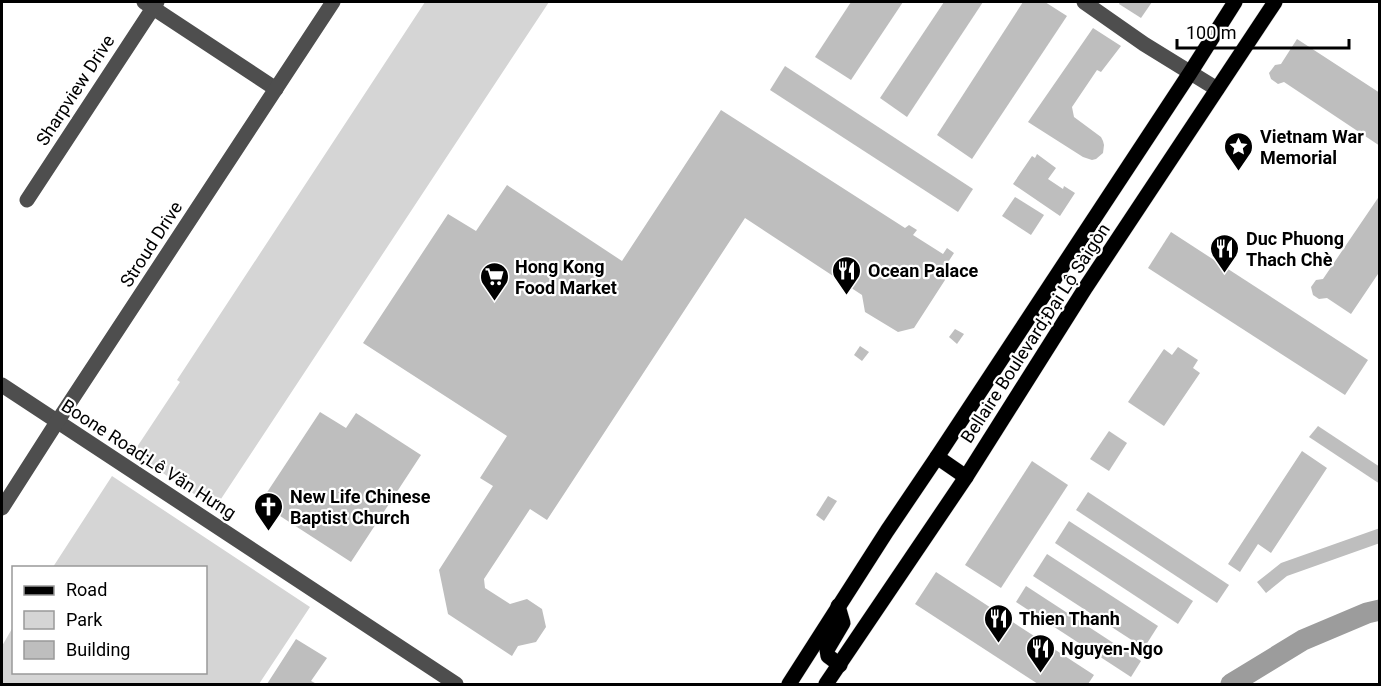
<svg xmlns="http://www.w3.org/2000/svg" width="1381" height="686" viewBox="0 0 1381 686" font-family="Roboto,sans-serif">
<rect width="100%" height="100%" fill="#fff"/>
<g fill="#d5d5d5">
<polygon points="425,2 549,2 215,508 133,453 180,382 177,380"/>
<polygon points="112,476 310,607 259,684 2,684 2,646 13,627 14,672 206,672 206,568 53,567"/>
</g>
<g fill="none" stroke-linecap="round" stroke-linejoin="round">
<polyline stroke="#9c9c9c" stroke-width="21" points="1231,684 1303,640 1367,613 1380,610"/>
</g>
<g fill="#bebebe">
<polygon points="851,2 903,2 851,80 815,57"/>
<polygon points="944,2 983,2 907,117 880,98"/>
<polygon points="1023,2 1045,2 1067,16 972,159 937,135"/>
<polygon points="1120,2 1152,2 1141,18 1119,4"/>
<polygon points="1093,28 1121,46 1101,72 1097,70 1072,107 1074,117 1101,137 1103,141 1104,145 1103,153 1096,159 1092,160 1083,157 1028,122"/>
<polygon points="1297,39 1380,93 1380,146 1284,82 1278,84 1271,79 1269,73 1275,65 1281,64"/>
<polygon points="785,66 973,189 958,212 770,90"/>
<polygon points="721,110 905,228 909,225 917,230 913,235 943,254 947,248 954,253 943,270 945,280 914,328 898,332 865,312 862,295 745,218 547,520 530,509 484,579 485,588 510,604 527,599 542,609 546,627 536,642 518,646 512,656 448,614 439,570 493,486 480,478 507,436 363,343 448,214 476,231 507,185 622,261"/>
<polygon points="1037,154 1056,168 1048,179 1063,189 1064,186 1075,193 1060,216 1013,184 1032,156 1035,158"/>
<polygon points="1380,195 1380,271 1351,314 1327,298 1319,299 1313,295 1311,287 1316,280 1323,279"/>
<polygon points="1015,197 1044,215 1031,235 1002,216"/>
<polygon points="1171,232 1368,360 1345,395 1148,268"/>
<polygon points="955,329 964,334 957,344 949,337"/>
<polygon points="860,346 869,352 862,361 854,355"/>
<polygon points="1178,347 1198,360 1193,368 1200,373 1164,426 1128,402 1164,349 1172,355"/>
<polygon points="320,412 346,428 356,413 421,455 351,562 260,503"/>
<polygon points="1318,426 1380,467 1380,484 1309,437"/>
<polygon points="1109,431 1127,443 1109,471 1090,459"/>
<polygon points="1302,451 1327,468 1271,553 1258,544 1240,572 1228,564"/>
<polygon points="1032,461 1068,485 1001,588 965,565"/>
<polygon points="1088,492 1229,585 1217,603 1076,510"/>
<polygon points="828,496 837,501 824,521 816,515"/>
<polygon points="1069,521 1193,601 1178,624 1055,543"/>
<polygon points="1380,528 1380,543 1287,576 1266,593 1257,582 1281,563"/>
<polygon points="1047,554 1158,626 1144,648 1033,576"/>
<polygon points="936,572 1094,675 1088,684 1038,684 915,604"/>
<polygon points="1026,586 1141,661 1131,677 1016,602"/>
<polygon points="296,639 327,658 311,681 317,684 267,684"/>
</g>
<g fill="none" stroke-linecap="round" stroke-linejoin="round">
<defs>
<g id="major">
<polyline points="937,457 966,477"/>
<polyline points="838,606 843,623 827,650 828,656 840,665"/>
<polyline points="789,684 887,531 937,457 1190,73 1235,2"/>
<polyline points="826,684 966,477 1086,287 1275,2"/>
</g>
</defs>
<use href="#major" stroke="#dbdbdb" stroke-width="16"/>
<g stroke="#4e4e4e" stroke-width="15">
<polyline points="144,2 276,89"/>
<polyline points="1084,2 1144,44 1217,89"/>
<polyline points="27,200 157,2"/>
<polyline points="2,385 456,684"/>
<polyline points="2,508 57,422 333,2"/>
</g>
<use href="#major" stroke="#000" stroke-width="15"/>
</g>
<defs>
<symbol id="sight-pin" viewBox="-11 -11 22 30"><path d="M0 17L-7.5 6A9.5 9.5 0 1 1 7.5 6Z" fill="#000" stroke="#fff"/><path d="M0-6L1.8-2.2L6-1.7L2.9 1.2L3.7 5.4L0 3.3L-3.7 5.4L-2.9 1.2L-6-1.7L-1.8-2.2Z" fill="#fff"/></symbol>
<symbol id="restaurant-pin" viewBox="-11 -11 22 30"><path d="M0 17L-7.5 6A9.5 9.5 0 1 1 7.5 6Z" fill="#000" stroke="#fff"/><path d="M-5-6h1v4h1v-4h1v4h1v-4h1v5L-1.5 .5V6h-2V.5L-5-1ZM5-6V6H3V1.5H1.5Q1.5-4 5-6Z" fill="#fff"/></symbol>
<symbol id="supermarket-pin" viewBox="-11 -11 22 30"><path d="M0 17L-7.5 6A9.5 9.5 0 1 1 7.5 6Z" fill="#000" stroke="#fff"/><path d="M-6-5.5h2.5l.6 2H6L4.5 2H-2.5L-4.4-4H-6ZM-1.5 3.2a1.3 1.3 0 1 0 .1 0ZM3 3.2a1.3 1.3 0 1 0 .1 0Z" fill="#fff"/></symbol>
<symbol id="church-pin" viewBox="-11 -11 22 30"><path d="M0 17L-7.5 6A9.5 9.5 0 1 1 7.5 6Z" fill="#000" stroke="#fff"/><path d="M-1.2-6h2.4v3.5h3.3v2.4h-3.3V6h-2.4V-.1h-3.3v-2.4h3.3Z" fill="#fff"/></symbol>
</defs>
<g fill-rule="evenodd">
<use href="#sight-pin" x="1222" y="130" width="33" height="45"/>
<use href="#restaurant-pin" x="1208" y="232" width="33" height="45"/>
<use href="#restaurant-pin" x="830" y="254" width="33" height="45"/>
<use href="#supermarket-pin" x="478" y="260" width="33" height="45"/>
<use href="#church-pin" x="252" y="490" width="33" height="45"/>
<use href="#restaurant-pin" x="982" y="602" width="33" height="45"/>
<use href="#restaurant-pin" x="1024" y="632" width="33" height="45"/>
</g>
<g text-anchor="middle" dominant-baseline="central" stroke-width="4.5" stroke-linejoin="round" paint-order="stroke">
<g font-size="18" fill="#000" stroke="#fff">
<text transform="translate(75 90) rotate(-57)">Sharpview Drive</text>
<text transform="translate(151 244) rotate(-57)">Stroud Drive</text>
<text transform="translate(1035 333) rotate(-57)">Bellaire Boulevard;Đại Lộ Sàigòn</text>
<text transform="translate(149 459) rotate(33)">Boone Road;Lê Văn Hưng</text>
</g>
<g font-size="18" font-weight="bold" fill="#000" stroke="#fff" text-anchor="start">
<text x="1260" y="136">Vietnam War<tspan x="1260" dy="21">Memorial</tspan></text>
<text x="1246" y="238">Duc Phuong<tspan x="1246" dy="21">Thach Chè</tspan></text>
<text x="515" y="266">Hong Kong<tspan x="515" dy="21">Food Market</tspan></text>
<text x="868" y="270">Ocean Palace</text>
<text x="290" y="496">New Life Chinese<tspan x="290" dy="21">Baptist Church</tspan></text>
<text x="1019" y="618">Thien Thanh</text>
<text x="1061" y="648">Nguyen-Ngo</text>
</g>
</g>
<rect width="1381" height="686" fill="none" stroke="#000000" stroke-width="6"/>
<rect x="12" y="566" width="195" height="108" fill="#ffffff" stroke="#999999" stroke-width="1.5"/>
<rect x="24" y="586" width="30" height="9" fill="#000000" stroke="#999999" stroke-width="1.5"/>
<text x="66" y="596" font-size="18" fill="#000000">Road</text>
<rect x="24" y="611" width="30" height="18" fill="#d5d5d5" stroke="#999999" stroke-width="1.5"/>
<text x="66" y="626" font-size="18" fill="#000000">Park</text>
<rect x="24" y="641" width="30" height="18" fill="#bebebe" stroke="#999999" stroke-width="1.5"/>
<text x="66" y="656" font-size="18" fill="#000000">Building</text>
<path d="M1177 39v9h172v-9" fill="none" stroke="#000000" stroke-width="3"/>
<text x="1186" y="39" font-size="18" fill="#000000" stroke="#ffffff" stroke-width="4.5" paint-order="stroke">100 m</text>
</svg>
